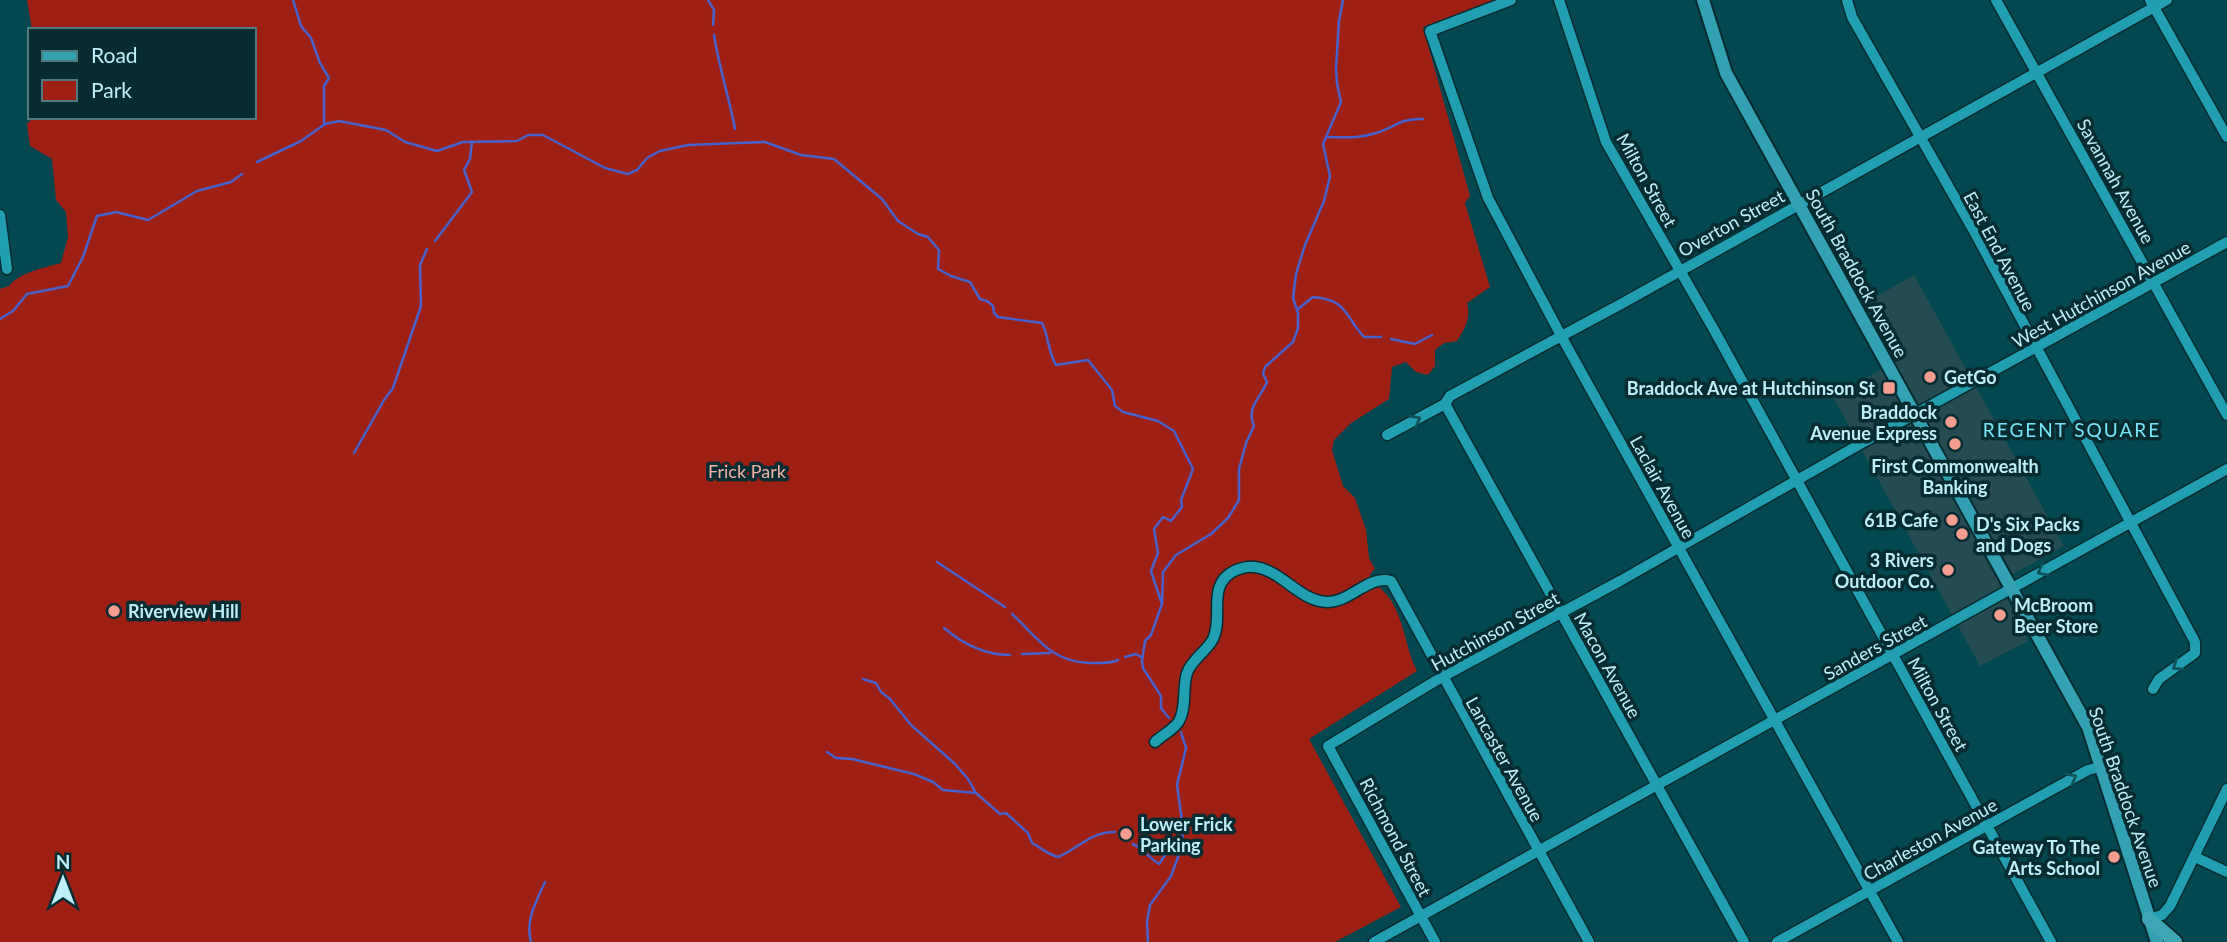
<svg xmlns="http://www.w3.org/2000/svg" width="2227" height="942" viewBox="0 0 2227 942" font-family="Lato,sans-serif">
<rect width="100%" height="100%" fill="#034851"/>
<polygon fill="#244c52" points="1914,275 2064,546 1999,582 2028,641 1980,666 1833,397 1896,361 1867,302"/>
<path fill="#9e2015" d="M27 0H1494L1423 27 1470 196 1465 203 1490 287 1467 303C1471 318 1465 328 1457 341L1444 343 1435 350V366L1428 375 1416 372 1406 362 1392 367 1389 399 1351 423 1334 440 1332 450 1343 486 1355 498 1366 530 1369 558 1375 569 1370 574 1376 588 1379 587C1405 609 1403 644 1417 671L1309 739 1401 907 1335 942H0V289L9 286C20 272 44 268 61 263L68 237 66 212 56 200 52 159 30 146 27 124 34 117H254V30H32Z"/>
<g fill="none" stroke-linecap="round" stroke-linejoin="round">
<g stroke="#4761ca" stroke-width="2.5">
<polyline points="293,0 301,26 311,38 320,63 329,78 324,86 324,123"/>
<polyline points="708,0 714,10 713,25"/>
<path d="M714 35C719 67 729 97 735 129"/>
<path d="M1327 137C1344 137 1359 139 1376 133 1395 127 1401 118 1423 119"/>
<path d="M257 162 301 141 325 124 339 121 386 130 405 142 437 151 463 142 517 141 528 135H543L605 168 628 174 637 170 647 158 660 151 688 145 765 142 801 155 834 159 882 199 898 221 918 234 928 237 939 250 938 269 951 276 970 282 980 299 987 301 993 306 994 313 998 317 1042 323C1049 337 1048 352 1056 365L1088 360 1112 390 1115 406 1123 412 1158 421 1174 431 1193 469 1181 500 1182 507 1171 521 1163 517 1154 529 1158 553 1151 571 1162 604"/>
<polyline points="435,241 472,192 464,170 470,159 472,142"/>
<path d="M1298 309 1313 297C1348 300 1344 315 1364 337H1381"/>
<polyline points="0,319 13,311 27,294 68,286 83,257 97,216 116,212 148,220 197,191 231,182 242,174"/>
<polyline points="1391,339 1415,344 1432,335"/>
<polyline points="354,453 384,400 393,388 421,306 420,265 427,249"/>
<polyline points="937,562 1005,607"/>
<path d="M1012 614C1038 638 1051 662 1090 663 1099 663 1109 664 1118 660"/>
<path d="M944 628C963 644 985 655 1010 655"/>
<polyline points="1022,654 1050,653"/>
<polyline points="1125,657 1136,654 1141,657"/>
<path d="M863 679 876 683 881 692 890 699 911 725 955 764 968 779 976 793 1000 814 1006 813 1028 833 1032 843C1041 848 1049 855 1058 857 1079 848 1090 832 1115 832"/>
<path d="M1169 718 1161 708V696L1143 668 1142 661 1145 641 1151 635 1162 604 1163 572 1176 555 1211 534 1228 518 1239 500V469L1246 443 1254 426C1246 407 1260 399 1267 382L1263 374 1265 367 1293 342 1298 328V313L1293 298 1296 274 1305 245 1324 201 1330 176 1323 144 1341 102 1337 84 1336 68 1339 21 1343 0"/>
<polyline points="827,752 836,758 852,759 914,774 933,782 943,790 976,793"/>
<path d="M1133 844C1144 849 1149 858 1159 864L1173 844 1180 845"/>
<path d="M531 942C525 920 536 902 545 882"/>
<polyline points="1148,942 1147,921 1150,905 1171,876 1182,846 1183,828 1177,785 1186,748 1181,732"/>
</g>
<defs>
<g id="minor">
<polyline points="1511,0 1430,31 1488,198 1565,343 1898,942"/>
<polyline points="1559,0 1606,142 1713,328 2051,942"/>
<polyline points="1847,0 1852,17 1975,233 2195,642 2195,653 2159,679 2153,689"/>
<polyline points="1996,0 2227,415"/>
<polyline points="2150,0 2227,137"/>
<polyline points="0,215 7,269"/>
<polyline points="1445,404 1744,942"/>
<polyline points="1387,435 1445,404 1450,396 1621,304 2167,0"/>
<path d="M1155 742C1162 735 1175 729 1179 721 1187 707 1182 688 1187 673 1192 659 1206 652 1213 639 1224 617 1206 585 1234 571 1240 568 1249 566 1255 567 1283 571 1299 601 1327 602 1351 602 1370 574 1391 581L1589 942"/>
<polyline points="2195,857 2227,872"/>
<polyline points="2149,919 2162,915 2170,906 2227,789"/>
<polyline points="1374,942 2227,469"/>
<polyline points="1435,942 1328,746 1442,677 1620,581 1855,447 2227,242"/>
<polyline points="1777,942 2046,793 2088,770 2100,767"/>
</g>
<polyline id="major" points="1703,0 1726,73 2088,727 2157,942"/>
<polyline id="highway" points="2149,919 2175,942"/>
</defs>
<use href="#minor" stroke="#062c31" stroke-width="13"/>
<use href="#major" stroke="#062c31" stroke-width="16"/>
<use href="#highway" stroke="#062c31" stroke-width="18"/>
<use href="#minor" stroke="#219eaf" stroke-width="10"/>
<use href="#major" stroke="#32a2b3" stroke-width="12"/>
<use href="#highway" stroke="#3ea5b5" stroke-width="14"/>
</g>
<defs><path id="oneway-chevron" d="M-2-3.5L2.5 0L-2 3.5" fill="none" stroke-width="1.6" stroke-linecap="round" stroke-linejoin="round" transform="scale(1.75)"/></defs>
<g stroke="#0f545d">
<use href="#oneway-chevron" transform="translate(1416 420) rotate(-28)"/>
<use href="#oneway-chevron" transform="translate(2042 571) rotate(152)"/>
<use href="#oneway-chevron" transform="translate(2177 666) rotate(146)"/>
<use href="#oneway-chevron" transform="translate(2072 778) rotate(-28)"/>
</g>
<g fill="#f59d8f" stroke="#062c31" stroke-width="2.5">
<circle cx="1930" cy="377" r="7"/>
<rect x="1882" y="381" width="14" height="14" rx="3.5"/>
<circle cx="1951" cy="422" r="7"/>
<circle cx="1955" cy="444" r="7"/>
<circle cx="1952" cy="520" r="7"/>
<circle cx="1962" cy="534" r="7"/>
<circle cx="1948" cy="570" r="7"/>
<circle cx="114" cy="611" r="7"/>
<circle cx="2000" cy="615" r="7"/>
<circle cx="1126" cy="834" r="7"/>
<circle cx="2114" cy="857" r="7"/>
</g>
<g text-anchor="middle" dominant-baseline="central" stroke-width="7" stroke-linejoin="round" paint-order="stroke">
<g font-size="18" fill="#bdeff8" stroke="#062c31">
<text transform="translate(1647 180) rotate(61)">Milton Street</text>
<text transform="translate(2116 181) rotate(61)">Savannah Avenue</text>
<text transform="translate(1731 223) rotate(-29)">Overton Street</text>
<text transform="translate(2000 251) rotate(62)">East End Avenue</text>
<text transform="translate(1857 273) rotate(61)">South Braddock Avenue</text>
<text transform="translate(2101 294) rotate(-29)">West Hutchinson Avenue</text>
<text transform="translate(1663 487) rotate(61)">Laclair Avenue</text>
<text transform="translate(1495 631) rotate(-29)">Hutchinson Street</text>
<text transform="translate(1875 647) rotate(-29)">Sanders Street</text>
<text transform="translate(1608 665) rotate(61)">Macon Avenue</text>
<text transform="translate(1938 704) rotate(61)">Milton Street</text>
<text transform="translate(1505 759) rotate(61)">Lancaster Avenue</text>
<text transform="translate(2126 797) rotate(71)">South Braddock Avenue</text>
<text transform="translate(1396 837) rotate(62)">Richmond Street</text>
<text transform="translate(1930 839) rotate(-29)">Charleston Avenue</text>
</g>
<g font-size="18" font-weight="bold" fill="#bdeff8" stroke="#062c31" text-anchor="start">
<text x="1944" y="377">GetGo</text>
<text x="1875" y="388" text-anchor="end">Braddock Ave at Hutchinson St</text>
<text x="1937" y="412" text-anchor="end">Braddock<tspan x="1937" dy="21">Avenue Express</tspan></text>
<text x="1955" y="466" text-anchor="middle">First Commonwealth<tspan x="1955" dy="21">Banking</tspan></text>
<text x="1938" y="520" text-anchor="end">61B Cafe</text>
<text x="1976" y="524">D's Six Packs<tspan x="1976" dy="21">and Dogs</tspan></text>
<text x="1934" y="560" text-anchor="end">3 Rivers<tspan x="1934" dy="21">Outdoor Co.</tspan></text>
<text x="2014" y="605">McBroom<tspan x="2014" dy="21">Beer Store</tspan></text>
<text x="128" y="611">Riverview Hill</text>
<text x="1140" y="824">Lower Frick<tspan x="1140" dy="21">Parking</tspan></text>
<text x="2100" y="847" text-anchor="end">Gateway To The<tspan x="2100" dy="21">Arts School</tspan></text>
</g>
<g font-size="18" fill="#f3b2a7" stroke="#062c31">
<text x="747" y="471">Frick Park</text>
</g>
<g font-size="19" letter-spacing="2" fill="#75e3f6" stroke="#062c31">
<text x="2072" y="429">REGENT SQUARE</text>
</g>
</g>
<rect x="28" y="28" width="228" height="91" fill="#062c31" stroke="#4f7a81" stroke-width="2"/>
<rect x="42" y="51" width="35" height="10" fill="#32a2b3" stroke="#4f7a81" stroke-width="2"/>
<text x="91" y="63" font-size="21" fill="#bdeff8">Road</text>
<rect x="42" y="80" width="35" height="21" fill="#9e2015" stroke="#4f7a81" stroke-width="2"/>
<text x="91" y="98" font-size="21" fill="#bdeff8">Park</text>
<g transform="translate(63 879)" stroke="#062c31" stroke-width="5" paint-order="stroke">
<path d="M0-5L12 26L0 18L-12 26Z" fill="#bdeff8"/>
<text y="-10" font-size="19" font-weight="bold" text-anchor="middle" fill="#bdeff8">N</text>
</g>
</svg>
